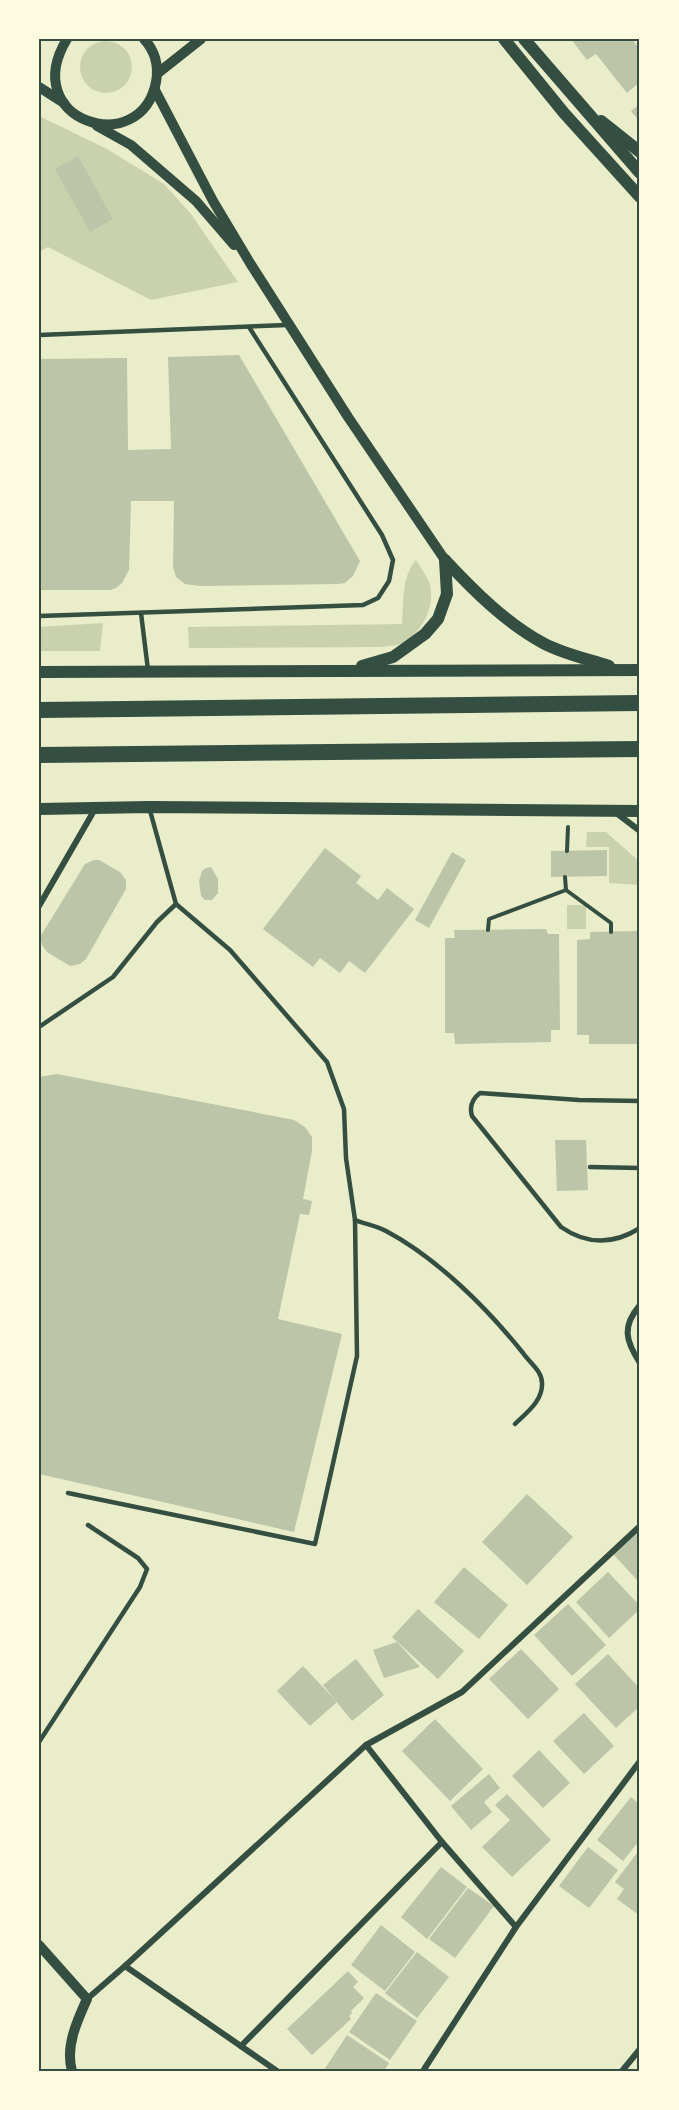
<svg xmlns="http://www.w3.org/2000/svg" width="679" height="2110" viewBox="0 0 679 2110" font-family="'Roboto Serif',serif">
<rect width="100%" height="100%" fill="#e9edc9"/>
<g fill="#cad2ad">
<circle cx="106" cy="67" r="26"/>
<polygon points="39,116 107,149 164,184 191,214 238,282 151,300 48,247 39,252"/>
<path d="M416 560C421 568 427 576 430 585 435 605 424 628 408 640 400 646 389 646 380 647L189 648 188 627 402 624C404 603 401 577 416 560Z"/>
<polygon points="103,623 100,651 39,651 39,627"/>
<polygon points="587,832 606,832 640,862 640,885 609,883 609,847 586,847"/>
<rect x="567" y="905" width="19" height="24"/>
</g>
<g fill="#bcc5a7">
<polygon points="571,39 632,39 640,50 640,82 627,93 596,54 587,60"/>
<polygon points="640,104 640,122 631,111"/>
<polygon points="78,156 113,219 90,232 55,169"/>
<polygon points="239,355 360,561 353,576 345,583 338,584 200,586 185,584 176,577 173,567 174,501 131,501 129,570 122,583 116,588 110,590 39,590 39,359 127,358 128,450 171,449 168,357"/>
<polygon points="325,848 361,876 356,883 378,900 387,888 414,909 365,973 349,961 340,973 320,958 313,967 263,929"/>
<polygon points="607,850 607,876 551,877 551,851"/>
<polygon points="452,852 466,860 429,928 415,920"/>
<polygon points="94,860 99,860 120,872 126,880 126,889 86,959 80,964 70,966 47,952 42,945 40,937 85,864"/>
<polygon points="211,867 218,879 218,893 212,900 205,900 201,896 199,881 202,871 206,868"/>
<polygon points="546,929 548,934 559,934 560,1030 551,1030 551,1042 455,1044 454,1033 445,1033 445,938 455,938 454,930"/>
<polygon points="640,931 640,1044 589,1044 589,1035 577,1035 577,940 590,939 590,932"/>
<polygon points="57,1074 294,1120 305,1127 312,1137 312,1151 303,1199 312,1201 309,1215 300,1214 278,1319 342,1334 294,1532 39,1474 39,1077"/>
<polygon points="555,1140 586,1140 588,1190 557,1191"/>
<polygon points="527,1494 573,1537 527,1585 482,1542"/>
<polygon points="640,1528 640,1583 613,1554"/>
<polygon points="464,1567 508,1605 479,1639 434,1602"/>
<polygon points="608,1572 640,1606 640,1609 609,1638 576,1602"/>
<polygon points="568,1604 606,1645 572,1676 534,1635"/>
<polygon points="418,1609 464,1651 438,1679 392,1637"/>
<polygon points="397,1642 420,1667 384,1678 373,1650"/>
<polygon points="521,1649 559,1689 528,1719 489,1679"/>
<polygon points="608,1654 640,1689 640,1706 616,1728 575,1684"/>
<polygon points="356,1659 384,1695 352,1721 323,1685"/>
<polygon points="303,1666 337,1702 310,1726 277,1691"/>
<polygon points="584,1713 614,1746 584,1774 553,1741"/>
<polygon points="435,1719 483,1769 450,1801 402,1751"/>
<polygon points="539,1750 570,1783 543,1808 512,1776"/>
<polygon points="489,1774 500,1788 484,1802 492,1812 471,1830 451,1806"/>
<polygon points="507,1794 551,1840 512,1877 482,1847 510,1820 495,1805"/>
<polygon points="631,1797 640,1805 640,1840 623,1861 597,1840"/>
<polygon points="588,1847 618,1870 589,1908 559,1886"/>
<polygon points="640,1849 640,1914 639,1915 617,1899 624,1889 615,1882"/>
<polygon points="441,1867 467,1887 427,1939 401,1917"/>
<polygon points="468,1888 494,1906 455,1958 429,1939"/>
<polygon points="381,1925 415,1952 385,1991 351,1965"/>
<polygon points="417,1952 449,1977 417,2018 385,1993"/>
<polygon points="348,1971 358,1982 353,1987 364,1998 351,2011 352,2013 349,2016 351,2019 312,2055 287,2029"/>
<polygon points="376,1993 417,2021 390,2060 349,2032"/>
<polygon points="347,2035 389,2063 384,2071 324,2070"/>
</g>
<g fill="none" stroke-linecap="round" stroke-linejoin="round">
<g stroke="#344e41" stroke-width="4">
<polyline points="567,851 568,827"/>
<polyline points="565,877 566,890"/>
<polyline points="488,930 489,919 566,890 611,923 611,932"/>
</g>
<g stroke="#344e41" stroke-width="4.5">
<polyline points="39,335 287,325"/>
<polyline points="141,613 148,670"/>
<polyline points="39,616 363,605 378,598 389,581 393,560 382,535 249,327"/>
<polyline points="39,1027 113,977 157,922 176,904"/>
<path d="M640 1101 579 1100 480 1093C472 1099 469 1106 472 1116L561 1227C587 1245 613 1245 640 1228"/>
<polyline points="590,1167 640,1168"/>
<path d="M355 1220C365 1224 377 1226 386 1231 437 1258 487 1308 523 1353 530 1363 542 1371 542 1383 543 1401 526 1413 515 1424"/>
<polyline points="68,1493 315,1544 357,1356 355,1220 346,1158 344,1109 327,1062 230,950 176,904 149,807"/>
<polyline points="39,1742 140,1587 147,1569 138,1558 88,1525"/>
</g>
<g stroke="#344e41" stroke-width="6">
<polyline points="615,812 640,831"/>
<polyline points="39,906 95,809"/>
<path d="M640 1305C622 1326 625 1340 640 1363"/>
<polyline points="366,1745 442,1842 516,1927"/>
<polyline points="125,1966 277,2071"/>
<polyline points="87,1999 125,1966 366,1745 462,1692 640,1526"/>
<polyline points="241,2046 442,1842"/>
<polyline points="423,2071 516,1927 640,1761"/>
<polyline points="622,2071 640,2049"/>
</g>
<g stroke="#344e41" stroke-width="10">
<path d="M67 39C17 121 141 160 156 82 159 66 155 51 144 39"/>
<polyline points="158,73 201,39"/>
<polyline points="39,87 64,103"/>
<polyline points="155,90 213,201 250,263 348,417 445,560"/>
<polyline points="97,126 131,145 196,201 234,245"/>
<path d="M39 1945 87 1999C77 2021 65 2047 72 2071"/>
</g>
<g stroke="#344e41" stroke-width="12">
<polyline points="504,39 564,113 640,197"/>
<polyline points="524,39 640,173"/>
<polyline points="601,121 640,152"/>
<path d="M445 560C474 591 506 623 543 643 563 654 588 659 609 666"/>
<polyline points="362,666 393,657 425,634 438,619 447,594 445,560"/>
<polyline points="39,672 640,670"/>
<polyline points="39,809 149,807 640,811"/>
</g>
<g stroke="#344e41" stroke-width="16">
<polyline points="39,710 640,703"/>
<polyline points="39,755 640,749"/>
</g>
</g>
<rect width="679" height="2110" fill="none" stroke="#fefae0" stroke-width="81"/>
<rect x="40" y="40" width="598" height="2030" fill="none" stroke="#344e41" stroke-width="2"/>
</svg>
